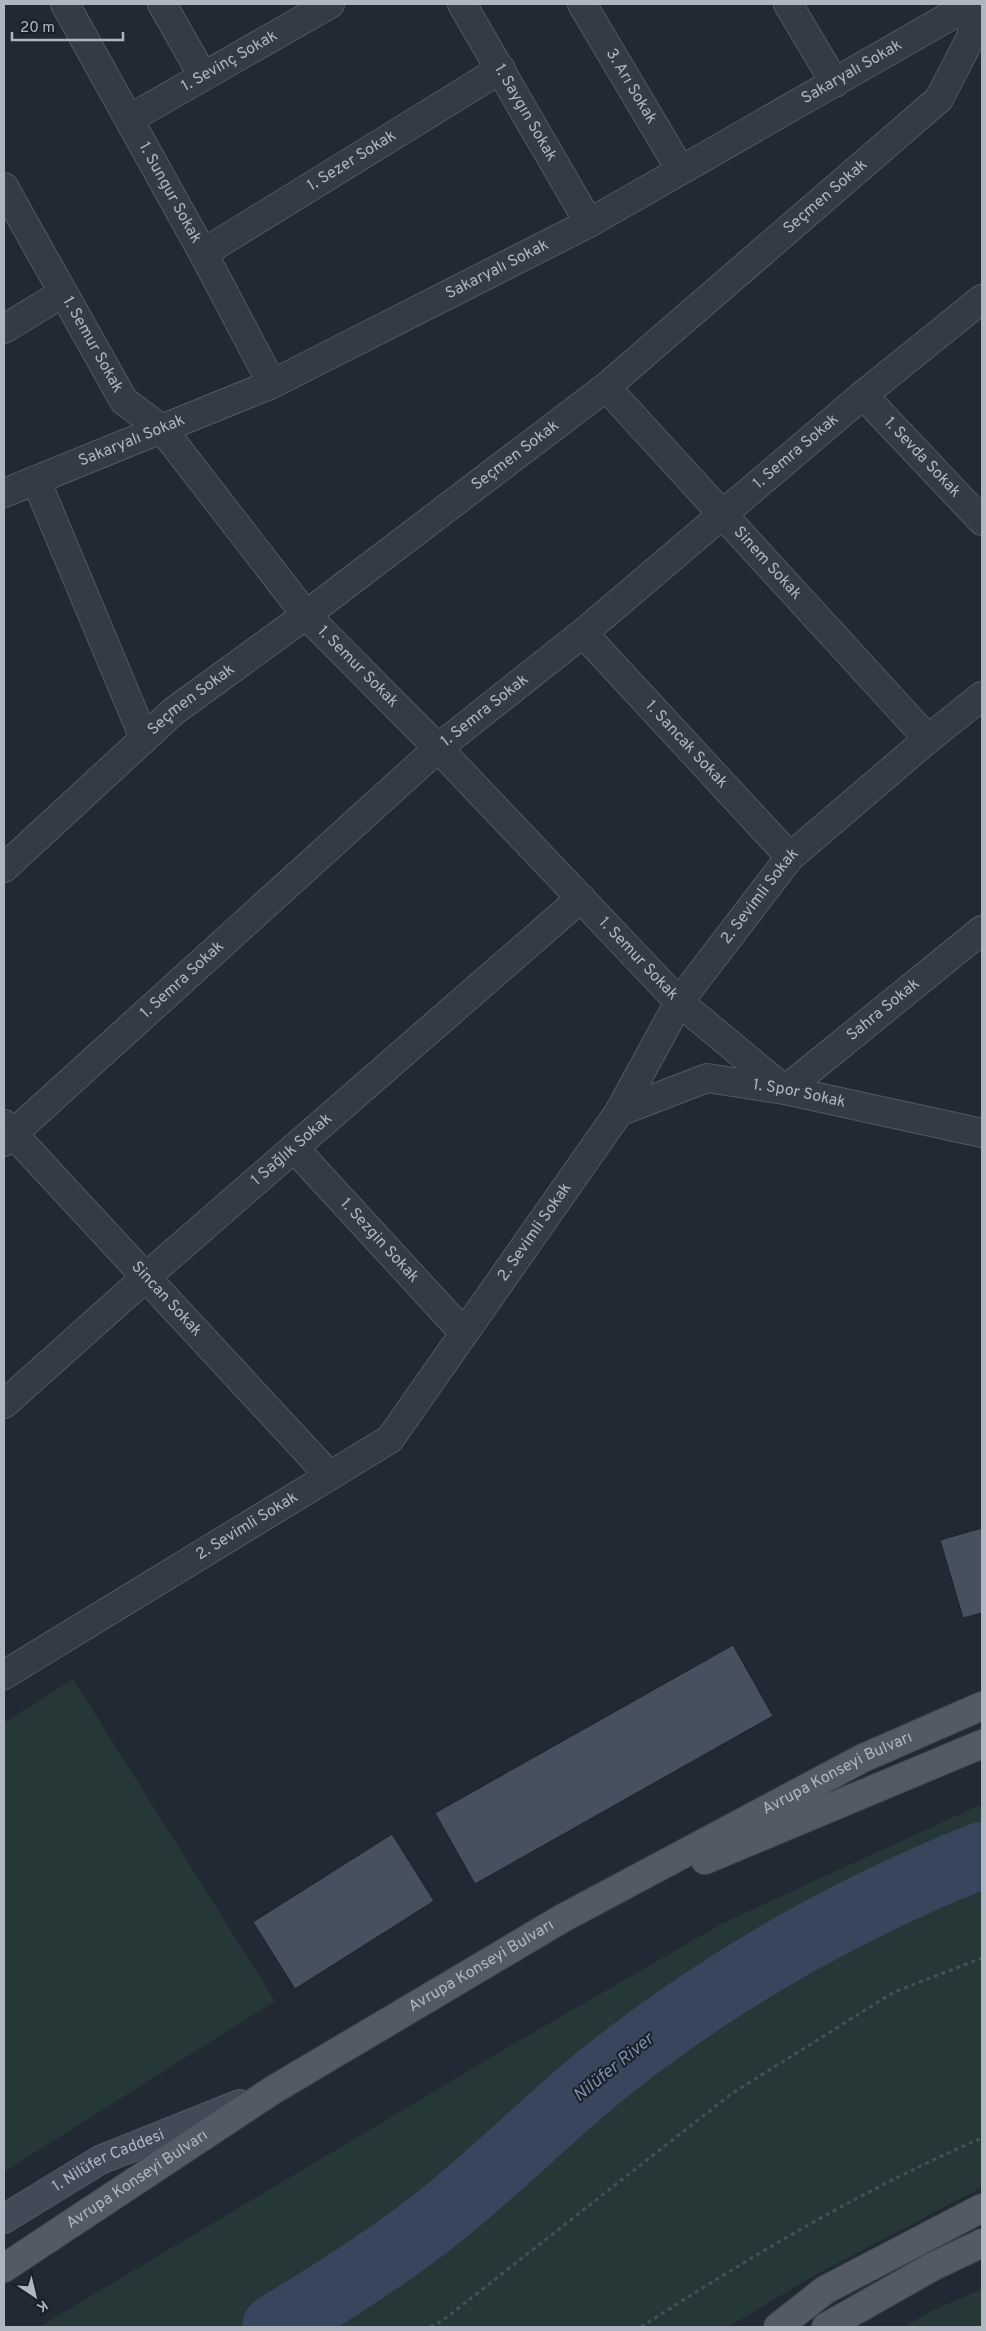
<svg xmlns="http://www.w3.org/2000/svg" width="986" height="2331" viewBox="0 0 986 2331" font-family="Overpass,sans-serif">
<rect width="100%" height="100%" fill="#212934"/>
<g fill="#263737">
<polygon points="73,1679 275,2001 4,2172 4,1723"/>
<polygon points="982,1804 982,2187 810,2278 728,2327 39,2327 522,2039 723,1923"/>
<polygon points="982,2289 982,2327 904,2327 931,2311"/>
</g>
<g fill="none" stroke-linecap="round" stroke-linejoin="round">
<path stroke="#37465c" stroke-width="66" d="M275 2327C330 2294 384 2260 435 2220 494 2174 546 2120 604 2073 716 1983 848 1908 982 1855"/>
</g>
<g fill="#47505e" stroke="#1b222b">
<polygon points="982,1528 982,1613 963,1618 940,1540"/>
<polygon points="733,1645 773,1716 475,1884 435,1813"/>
<polygon points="392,1834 434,1901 295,1989 253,1922"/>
</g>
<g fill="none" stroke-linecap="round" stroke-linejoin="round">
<defs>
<g id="street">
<path id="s1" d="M65 4 203 253 272 384"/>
<polyline points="162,4 203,76"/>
<path id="s2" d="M462 4 589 223"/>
<path id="s3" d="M582 4 680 169"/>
<polyline points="788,4 835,83"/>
<path id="s4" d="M129 119 330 4"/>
<path id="s5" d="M4 187 124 401 163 430 306 615 438 748 679 1002 785 1090 982 930"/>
<path id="s6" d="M203 253 501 69"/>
<polyline points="4,329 63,293"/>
<path id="s7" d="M606 387 928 739"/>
<path id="s8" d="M863 395 982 521"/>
<polyline points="36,480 144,738"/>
<path id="s9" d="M4 493 272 384 589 223 971 4"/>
<path id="s10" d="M583 633 790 857"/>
<path id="s11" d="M4 868 174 711 306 615 606 387 939 99 972 35V4"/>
<path id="s12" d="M619 1112 707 1078 785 1090 982 1133"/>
<path id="s13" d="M4 1124 329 1475"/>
<path id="s14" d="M4 1142 438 748 583 633 863 395 982 299"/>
<path id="s15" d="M294 1148 464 1333"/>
<path id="s16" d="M4 1404 146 1277 581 898"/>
<path id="s17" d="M4 1675 390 1439 619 1112 679 1002 790 857 928 739 982 696"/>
</g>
<g id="secondary">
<path id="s18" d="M4 2219 100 2160 240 2104"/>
</g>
<g id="primary">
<polyline points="705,1860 982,1744"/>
<path id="s19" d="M4 2268 273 2090 563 1918 863 1758 982 1706"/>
<polyline points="778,2327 825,2290 982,2208"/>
<polyline points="826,2327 932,2267 982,2243"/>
</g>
</defs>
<use href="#street" stroke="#515963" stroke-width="30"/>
<use href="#secondary" stroke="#515963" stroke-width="30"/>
<use href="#primary" stroke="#3d444e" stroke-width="30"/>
<g stroke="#425255" stroke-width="3" stroke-dasharray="4 4" stroke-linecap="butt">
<polyline points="430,2327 442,2321 731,2094 894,1992 982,1958"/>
<path d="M641 2327C750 2257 863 2189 982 2138"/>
</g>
<use href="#street" stroke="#343b45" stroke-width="28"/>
<use href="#secondary" stroke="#424a57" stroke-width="28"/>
<use href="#primary" stroke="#525a65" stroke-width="28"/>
</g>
<g text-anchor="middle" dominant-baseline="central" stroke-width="4" stroke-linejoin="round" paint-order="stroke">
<g font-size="16" fill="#aeb6c2" stroke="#1a2029">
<text stroke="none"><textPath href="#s4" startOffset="116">1. Sevinç Sokak</textPath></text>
<text stroke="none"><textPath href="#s9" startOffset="948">Sakaryalı Sokak</textPath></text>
<text stroke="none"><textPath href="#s3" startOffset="96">3. Arı Sokak</textPath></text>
<text stroke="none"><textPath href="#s2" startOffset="126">1. Saygın Sokak</textPath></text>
<text stroke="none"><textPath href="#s6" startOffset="175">1. Sezer Sokak</textPath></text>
<text stroke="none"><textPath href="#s1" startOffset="216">1. Sungur Sokak</textPath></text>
<text stroke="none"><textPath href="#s11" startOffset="1062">Seçmen Sokak</textPath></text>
<text stroke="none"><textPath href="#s9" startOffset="542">Sakaryalı Sokak</textPath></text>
<text stroke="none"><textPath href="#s5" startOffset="181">1. Semur Sokak</textPath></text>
<text stroke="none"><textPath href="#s9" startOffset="138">Sakaryalı Sokak</textPath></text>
<text stroke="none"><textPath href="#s14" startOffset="1051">1. Semra Sokak</textPath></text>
<text stroke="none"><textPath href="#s11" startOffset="658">Seçmen Sokak</textPath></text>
<text stroke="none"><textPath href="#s8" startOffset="86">1. Sevda Sokak</textPath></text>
<text stroke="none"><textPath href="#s7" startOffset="239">Sinem Sokak</textPath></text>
<text stroke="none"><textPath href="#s5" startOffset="601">1. Semur Sokak</textPath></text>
<text stroke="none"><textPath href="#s11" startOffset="252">Seçmen Sokak</textPath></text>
<text stroke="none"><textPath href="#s14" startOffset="646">1. Semra Sokak</textPath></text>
<text stroke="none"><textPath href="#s10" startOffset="152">1. Sancak Sokak</textPath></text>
<text stroke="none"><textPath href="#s17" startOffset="1110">2. Sevimli Sokak</textPath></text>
<text stroke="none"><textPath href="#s5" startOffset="1006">1. Semur Sokak</textPath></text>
<text stroke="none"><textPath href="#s14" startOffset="241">1. Semra Sokak</textPath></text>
<text stroke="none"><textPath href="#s5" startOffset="1330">Sahra Sokak</textPath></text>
<text stroke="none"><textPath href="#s12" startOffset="188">1. Spor Sokak</textPath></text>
<text stroke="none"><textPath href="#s16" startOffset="384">1 Sağlık Sokak</textPath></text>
<text stroke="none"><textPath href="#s17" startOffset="705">2. Sevimli Sokak</textPath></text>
<text stroke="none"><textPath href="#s15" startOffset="126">1. Sezgin Sokak</textPath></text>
<text stroke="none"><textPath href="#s13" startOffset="239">Sincan Sokak</textPath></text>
<text stroke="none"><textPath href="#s17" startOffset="285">2. Sevimli Sokak</textPath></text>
<text stroke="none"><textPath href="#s19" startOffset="970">Avrupa Konseyi Bulvarı</textPath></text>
<text stroke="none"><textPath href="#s19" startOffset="565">Avrupa Konseyi Bulvarı</textPath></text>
<text stroke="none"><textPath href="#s18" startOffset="120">1. Nilüfer Caddesi</textPath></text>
<text stroke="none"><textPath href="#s19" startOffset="160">Avrupa Konseyi Bulvarı</textPath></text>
</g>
<g font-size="18" font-style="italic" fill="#788da8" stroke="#1a2029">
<text transform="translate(614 2068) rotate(-39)">Nilüfer River</text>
</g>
</g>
<rect width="986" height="2331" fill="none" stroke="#aeb6c2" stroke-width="10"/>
<g transform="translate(35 2296) rotate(145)" stroke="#1a2029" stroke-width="4" paint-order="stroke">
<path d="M0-4L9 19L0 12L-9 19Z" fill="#aeb6c2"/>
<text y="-8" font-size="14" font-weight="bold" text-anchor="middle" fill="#aeb6c2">K</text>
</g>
<path d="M12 32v8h111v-8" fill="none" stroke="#aeb6c2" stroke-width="2.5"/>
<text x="20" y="32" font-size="15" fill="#aeb6c2" stroke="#1a2029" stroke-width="4" paint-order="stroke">20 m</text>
</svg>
